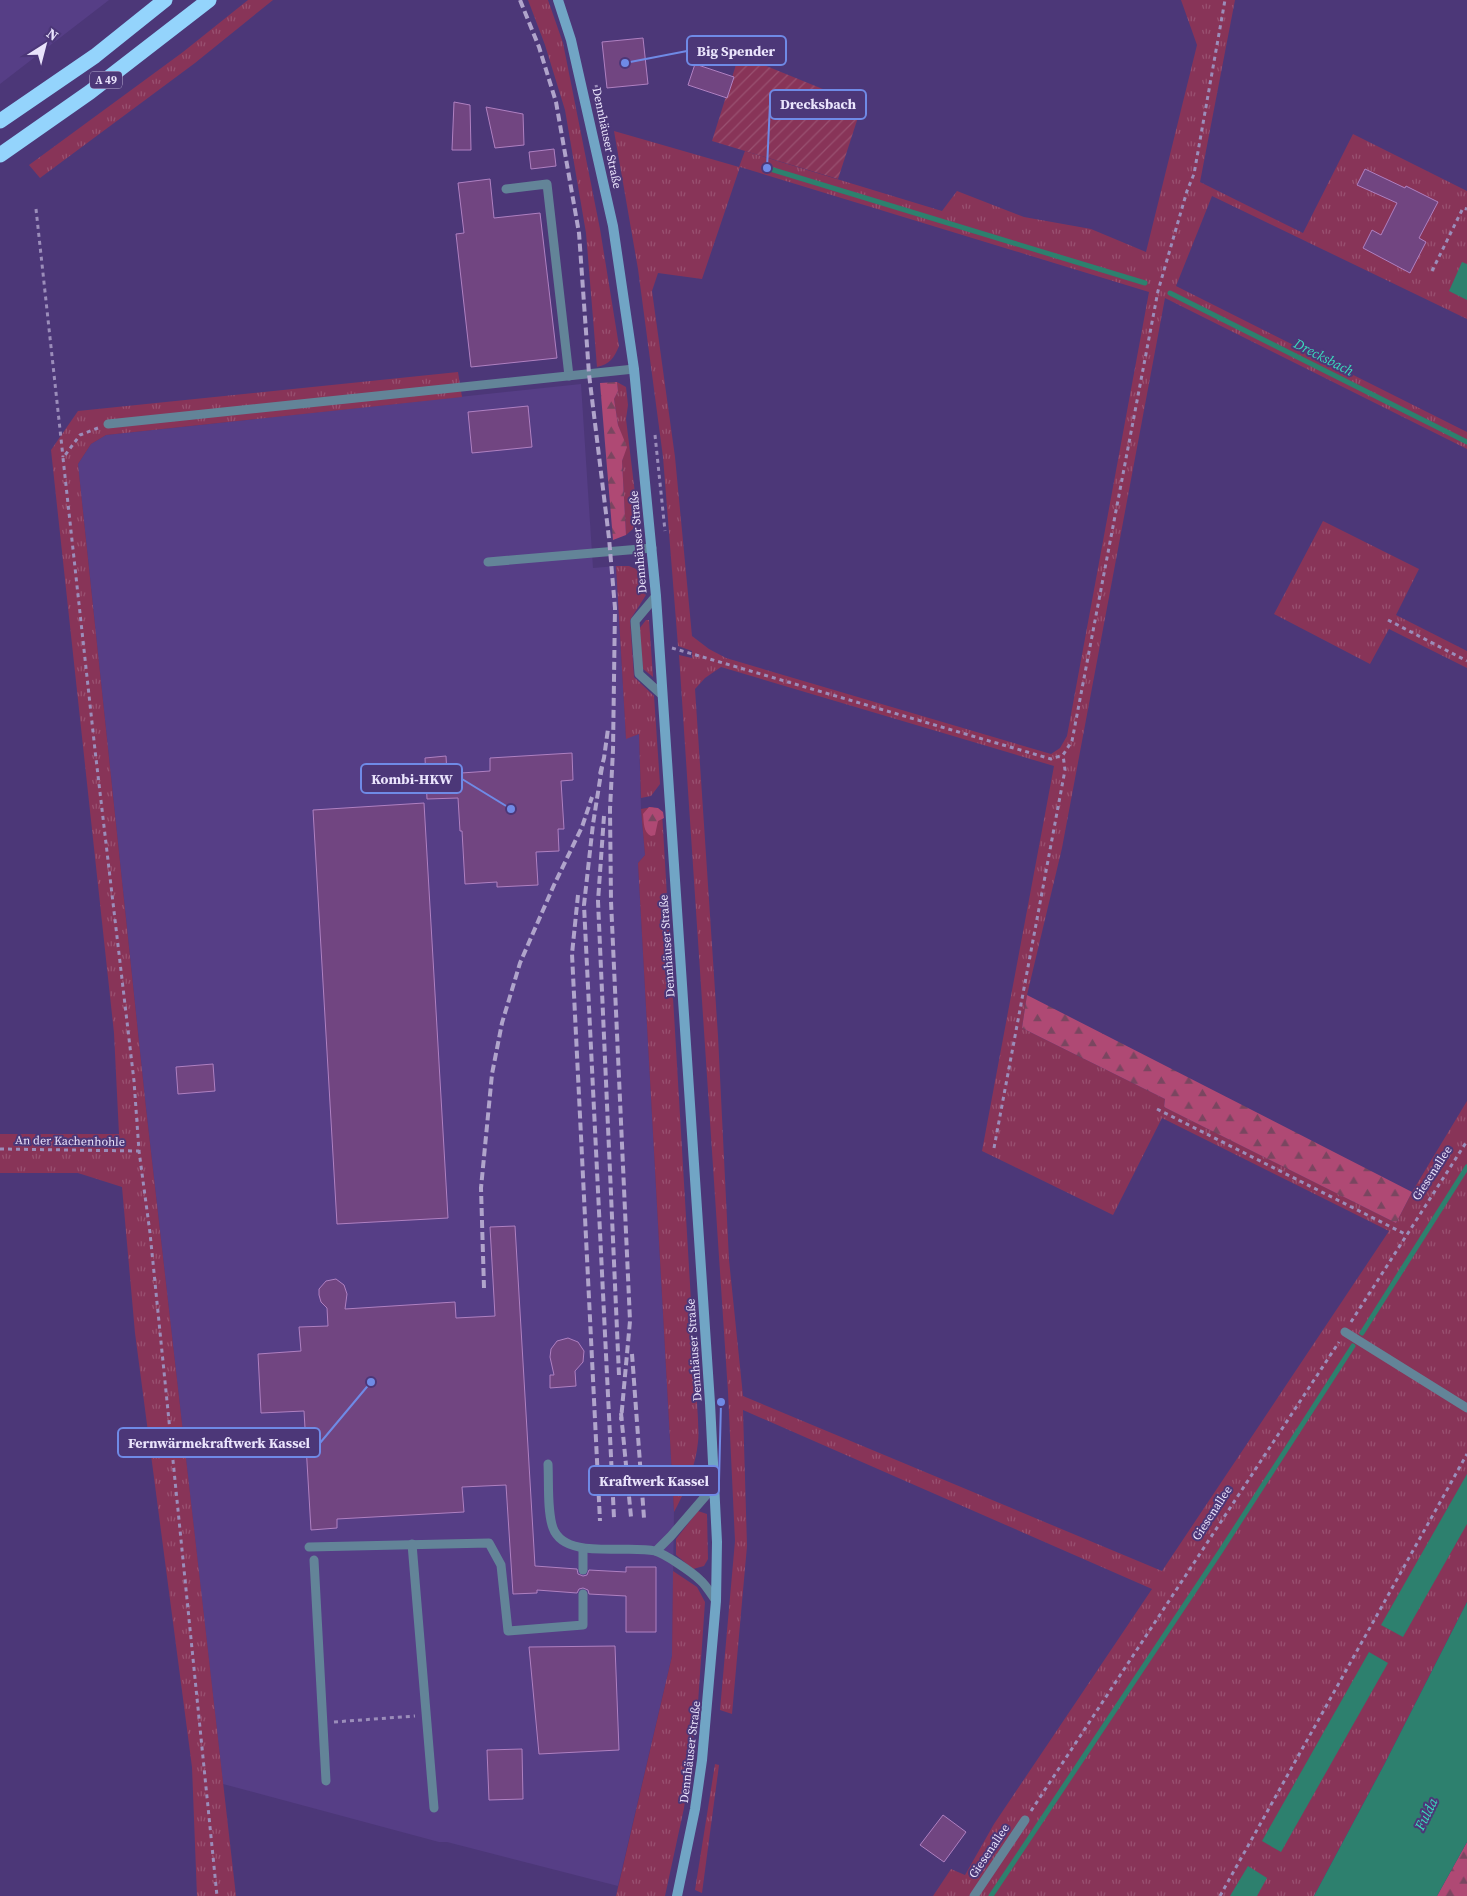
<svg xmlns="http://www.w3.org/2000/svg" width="1467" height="1896" viewBox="0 0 1467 1896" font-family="'Source Serif 4',serif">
<defs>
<pattern id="grass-tufts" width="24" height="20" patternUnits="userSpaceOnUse" patternTransform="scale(1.25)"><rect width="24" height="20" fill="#883458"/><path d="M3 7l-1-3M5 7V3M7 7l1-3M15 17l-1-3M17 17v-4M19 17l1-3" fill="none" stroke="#995171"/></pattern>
<pattern id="forest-firs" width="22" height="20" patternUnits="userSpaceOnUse" patternTransform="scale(1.25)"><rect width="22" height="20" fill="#af4974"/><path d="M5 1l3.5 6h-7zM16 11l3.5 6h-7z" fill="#7a4660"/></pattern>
<pattern id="garden-furrows" width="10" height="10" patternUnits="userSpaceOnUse" patternTransform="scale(1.25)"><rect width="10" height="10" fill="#883458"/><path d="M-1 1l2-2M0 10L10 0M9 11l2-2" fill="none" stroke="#995171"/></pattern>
</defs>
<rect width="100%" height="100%" fill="#4c3778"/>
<g fill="#563e86">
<polygon points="0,0 109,0 0,84"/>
<polygon points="581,384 593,568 616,566 626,738 639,734 641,809 645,855 638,863 674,1512 672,1656 618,1886 447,1842 439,1842 223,1784 146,1108 78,464 91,444 106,435"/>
</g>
<g fill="url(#grass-tufts)" fill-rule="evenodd">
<polygon points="248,0 273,0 195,63 40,178 29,165 183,52"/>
<path d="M528 0H548L563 43 600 229 619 346C614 358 610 364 597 367L586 233 565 110 545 45Z"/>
<path d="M1181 0H1235L1200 182 1303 233 1353 134 1467 191V319L1212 196 1176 286 1467 432V449L1165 298 1062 848 1027 995 1022 1028 1165 1099 1164 1107 1396 1223 1412 1192 1467 1101V1602L1384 1765 1314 1896H933L951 1869 965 1875 994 1824 1152 1589 743 1410 747 1546 732 1714 720 1710 735 1541 728 1392 679 655 692 658V651L678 646 663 457 638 269 614 131 739 167 745 151 942 211 957 191 1024 217 1091 229 1146 252 1197 45ZM740 167 1149 292 1067 736 1060 748 1051 754 726 658 709 649 692 636 675 457 652 291 658 273 702 279ZM721 667 1054 766 982 1151 1113 1215 1162 1118 1389 1231 1162 1571 743 1396 729 1260 718 1036 695 689 705 678Z"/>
<polygon points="458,372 462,397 106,435 91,444 78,464 146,1108 236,1896 197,1896 192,1767 135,1333 122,1187 78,1173 0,1173 0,1134 119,1134 114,1033 51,450 78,411"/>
<polygon points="617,382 626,387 628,405 626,419 638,518 634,528 626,535 622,461 626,447 618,425 614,399 618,391"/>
<polygon points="1323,521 1419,569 1396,615 1467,651 1467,668 1389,629 1370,664 1274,614"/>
<polygon points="616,566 629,566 636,569 645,579 646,595 630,620 634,677 654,696 660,784 651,796 641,798 639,734 626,739"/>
<polygon points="646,620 649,620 653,677 643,669 639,629"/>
<path d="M652 807 662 812 698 1419C698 1426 699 1434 698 1442 696 1465 685 1492 674 1512L638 863 645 855 641 809Z"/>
<polygon points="698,1511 707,1514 708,1559 704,1566 693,1569 676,1555 676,1539"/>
<polygon points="673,1571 697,1587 705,1602 698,1703 684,1808 665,1896 616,1896 672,1656"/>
<polygon points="715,1764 719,1765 702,1893 695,1890"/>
</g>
<g fill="url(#forest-firs)">
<polygon points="617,382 618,391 614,399 618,425 627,447 622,461 626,535 613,540 600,383"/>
<path d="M649 807 658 808 663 812 664 818 658 821 655 835 651 836C643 832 644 822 643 814Z"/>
<polygon points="1027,995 1412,1192 1396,1223 1164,1107 1165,1099 1022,1028"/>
<polygon points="1467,1842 1467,1896 1437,1896"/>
</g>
<polygon fill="url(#garden-furrows)" points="739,55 862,105 838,179 712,141"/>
<g fill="#2d806e">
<polygon points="1462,262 1467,264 1467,300 1449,291"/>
<polygon points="1467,1474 1467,1524 1403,1637 1381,1625"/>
<polygon points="1467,1602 1467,1842 1437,1896 1314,1896 1384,1765"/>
<polygon points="1369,1652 1388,1663 1281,1852 1262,1841"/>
<polygon points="1248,1866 1267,1878 1257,1896 1230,1896"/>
</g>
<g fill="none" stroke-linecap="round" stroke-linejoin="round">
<g stroke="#2d806e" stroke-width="5">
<polyline points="767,168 1145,283"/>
<polyline points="1170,293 1467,442"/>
<polyline points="1362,1333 1467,1167"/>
<polyline points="991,1896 1220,1552 1353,1346"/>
</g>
</g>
<g fill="#714581" stroke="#af80c1">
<polygon points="643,38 648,84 607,88 602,42"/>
<polygon points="695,64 734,77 727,98 688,85"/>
<polygon points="454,102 470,105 471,150 452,150"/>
<polygon points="486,107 523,114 524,145 495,148"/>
<polygon points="554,149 556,166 531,169 529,152"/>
<polygon points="1365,169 1405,188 1406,186 1438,202 1419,238 1426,242 1410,273 1363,248 1372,230 1381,235 1397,203 1357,185"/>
<polygon points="490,179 494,218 540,213 557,358 471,367 456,234 464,233 458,183"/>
<polygon points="528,406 532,447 472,453 468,412"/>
<polygon points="572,753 573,780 561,781 564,829 558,829 559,851 536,852 538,885 497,887 497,882 465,884 462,831 460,831 458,798 427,799 425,758 446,756 447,774 490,771 490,758"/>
<polygon points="424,803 448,1218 337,1224 313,810"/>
<polygon points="213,1064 215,1091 178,1094 176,1067"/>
<polygon points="515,1226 535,1566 577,1569 578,1574 583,1576 587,1575 589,1570 626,1572 626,1567 656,1567 656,1632 626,1632 626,1596 589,1594 588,1590 583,1588 579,1589 577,1593 537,1590 537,1593 513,1594 506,1485 462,1487 464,1512 337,1519 337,1528 311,1530 304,1411 261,1413 258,1354 301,1351 299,1327 328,1326 327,1308 321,1302 319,1295 319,1289 326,1281 336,1279 344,1285 347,1294 345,1309 455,1302 456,1318 495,1316 490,1227"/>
<polygon points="568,1338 578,1342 584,1351 583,1362 575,1371 576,1386 550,1388 550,1375 554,1375 550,1357 551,1349 557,1341"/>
<polygon points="615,1646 619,1750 539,1754 529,1647"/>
<polygon points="522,1749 523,1799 489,1800 487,1750"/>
<polygon points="943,1815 966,1832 944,1862 920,1845"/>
</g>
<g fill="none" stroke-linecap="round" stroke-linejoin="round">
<g stroke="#9b8dba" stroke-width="3" stroke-dasharray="4 4" stroke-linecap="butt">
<polyline points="596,85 610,145"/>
<polyline points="36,209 63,457"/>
<polyline points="1432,271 1463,208 1467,209"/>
<polyline points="98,428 80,435 63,458 95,750 134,1081 139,1151 150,1233 217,1896"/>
<polyline points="655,435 665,531"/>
<polyline points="1388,620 1467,661"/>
<polyline points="672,648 1051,759 1063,755 1072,741 1158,291 1187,191 1194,174 1225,0"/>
<polyline points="1157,1109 1407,1235"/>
<polyline points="994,1148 1065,770 1063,755"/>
<polyline points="0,1149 139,1151"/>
<polyline points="1351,1322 1467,1141"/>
<polyline points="334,1722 415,1716"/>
<polyline points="1031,1811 1339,1342"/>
<polyline points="1220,1896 1467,1454"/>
</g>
<g stroke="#638498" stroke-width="9">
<polyline points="506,189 547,184 569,376"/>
<polyline points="108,424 634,369"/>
<polyline points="488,562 652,548"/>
<polyline points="656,596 635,621 639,674 662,695"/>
<polyline points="1345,1332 1467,1408"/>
<path d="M548 1464C549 1482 547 1512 553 1528 565 1561 628 1544 655 1551 665 1554 692 1572 700 1580 706 1585 711 1594 716 1601"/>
<polyline points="412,1544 434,1808"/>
<polyline points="309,1547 489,1543 501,1565 508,1631 583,1625 583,1594"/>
<polyline points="656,1551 671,1536 715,1485"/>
<polyline points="314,1560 326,1781"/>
<polyline points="583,1570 583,1549"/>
<polyline points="974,1896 1025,1820"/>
</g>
<polyline stroke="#71a5c5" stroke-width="10" points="558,0 571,40 613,226 634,369 656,596 710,1403 717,1542 716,1601 702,1760 695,1809 677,1896"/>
<g stroke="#94d4fc" stroke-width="15">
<polyline points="0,121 95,56 165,0"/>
<polyline points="0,155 90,92 209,0"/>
</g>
<g stroke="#b0a4cb" stroke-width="4" stroke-dasharray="8 4" stroke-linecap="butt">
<polyline points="520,0 539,47 556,102 579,233 589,374 609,538 615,608 613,750 610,809 611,901 630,1321 621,1420"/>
<polyline points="602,767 593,824 584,905 614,1518"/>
<polyline points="600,774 604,758 608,729"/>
<polyline points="604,816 598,901 619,1375"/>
<polyline points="578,895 572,954 600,1521"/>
<polyline points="484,1288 481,1188 492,1074 502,1023 520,963 554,885 582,827 592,797"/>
<polyline points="632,1354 644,1518"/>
<polyline points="621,1413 631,1517"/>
</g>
</g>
<g text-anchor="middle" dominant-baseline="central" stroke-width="4" stroke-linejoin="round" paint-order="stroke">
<rect fill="#4c3778" stroke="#bbb0d4" stroke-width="1" x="90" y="71.5" width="32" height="17" rx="4"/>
<g font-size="11" font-weight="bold" fill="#eae4fc">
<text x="106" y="80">A 49</text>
</g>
<g font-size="12" fill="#eae4fc" stroke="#4c3778">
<text transform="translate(607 138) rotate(78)">Dennhäuser Straße</text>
<text transform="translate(638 542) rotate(-95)">Dennhäuser Straße</text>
<text transform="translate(667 946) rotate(-94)">Dennhäuser Straße</text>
<text transform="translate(70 1141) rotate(1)">An der Kachenhohle</text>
<text transform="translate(1432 1173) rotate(-57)">Giesenallee</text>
<text transform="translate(694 1350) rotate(-94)">Dennhäuser Straße</text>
<text transform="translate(1212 1513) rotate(-57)">Giesenallee</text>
<text transform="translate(690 1752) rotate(-83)">Dennhäuser Straße</text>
<text transform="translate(989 1851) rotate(-56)">Giesenallee</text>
</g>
<g font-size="14" font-style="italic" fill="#3adabb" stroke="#4c3778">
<text transform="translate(1324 357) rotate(27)">Drecksbach</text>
<text transform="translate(1426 1814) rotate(-64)">Fulda</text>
</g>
</g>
<path fill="none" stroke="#6f8ae6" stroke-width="2" d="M625 63L687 51M767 168L770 104M511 809L462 779M371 1382L320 1443M721 1402L719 1481"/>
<g fill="#6f8ae6" stroke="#4c3778" stroke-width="2">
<circle cx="625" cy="63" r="5"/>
<circle cx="767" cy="168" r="5"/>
<circle cx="511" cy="809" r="5"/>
<circle cx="371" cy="1382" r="5"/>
<circle cx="721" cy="1402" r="5"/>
</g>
<g fill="#4c3778" stroke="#6f8ae6" stroke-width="2">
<rect x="687" y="36" width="99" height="29" rx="5"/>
<rect x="770" y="90" width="96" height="29" rx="5"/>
<rect x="361" y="764" width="101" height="29" rx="5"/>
<rect x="118" y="1428" width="202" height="29" rx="5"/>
<rect x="589" y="1466" width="130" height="29" rx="5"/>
</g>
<g font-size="14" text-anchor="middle" font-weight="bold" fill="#eae4fc">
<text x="736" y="56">Big Spender</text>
<text x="818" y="109">Drecksbach</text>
<text x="412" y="784">Kombi-HKW</text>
<text x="219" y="1448">Fernwärmekraftwerk Kassel</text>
<text x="654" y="1486">Kraftwerk Kassel</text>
</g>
<g transform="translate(45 45) rotate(36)" stroke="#4c3778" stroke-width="4" paint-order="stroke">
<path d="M0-4L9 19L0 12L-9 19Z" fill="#eae4fc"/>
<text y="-8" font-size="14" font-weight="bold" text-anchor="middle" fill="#eae4fc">N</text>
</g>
</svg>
